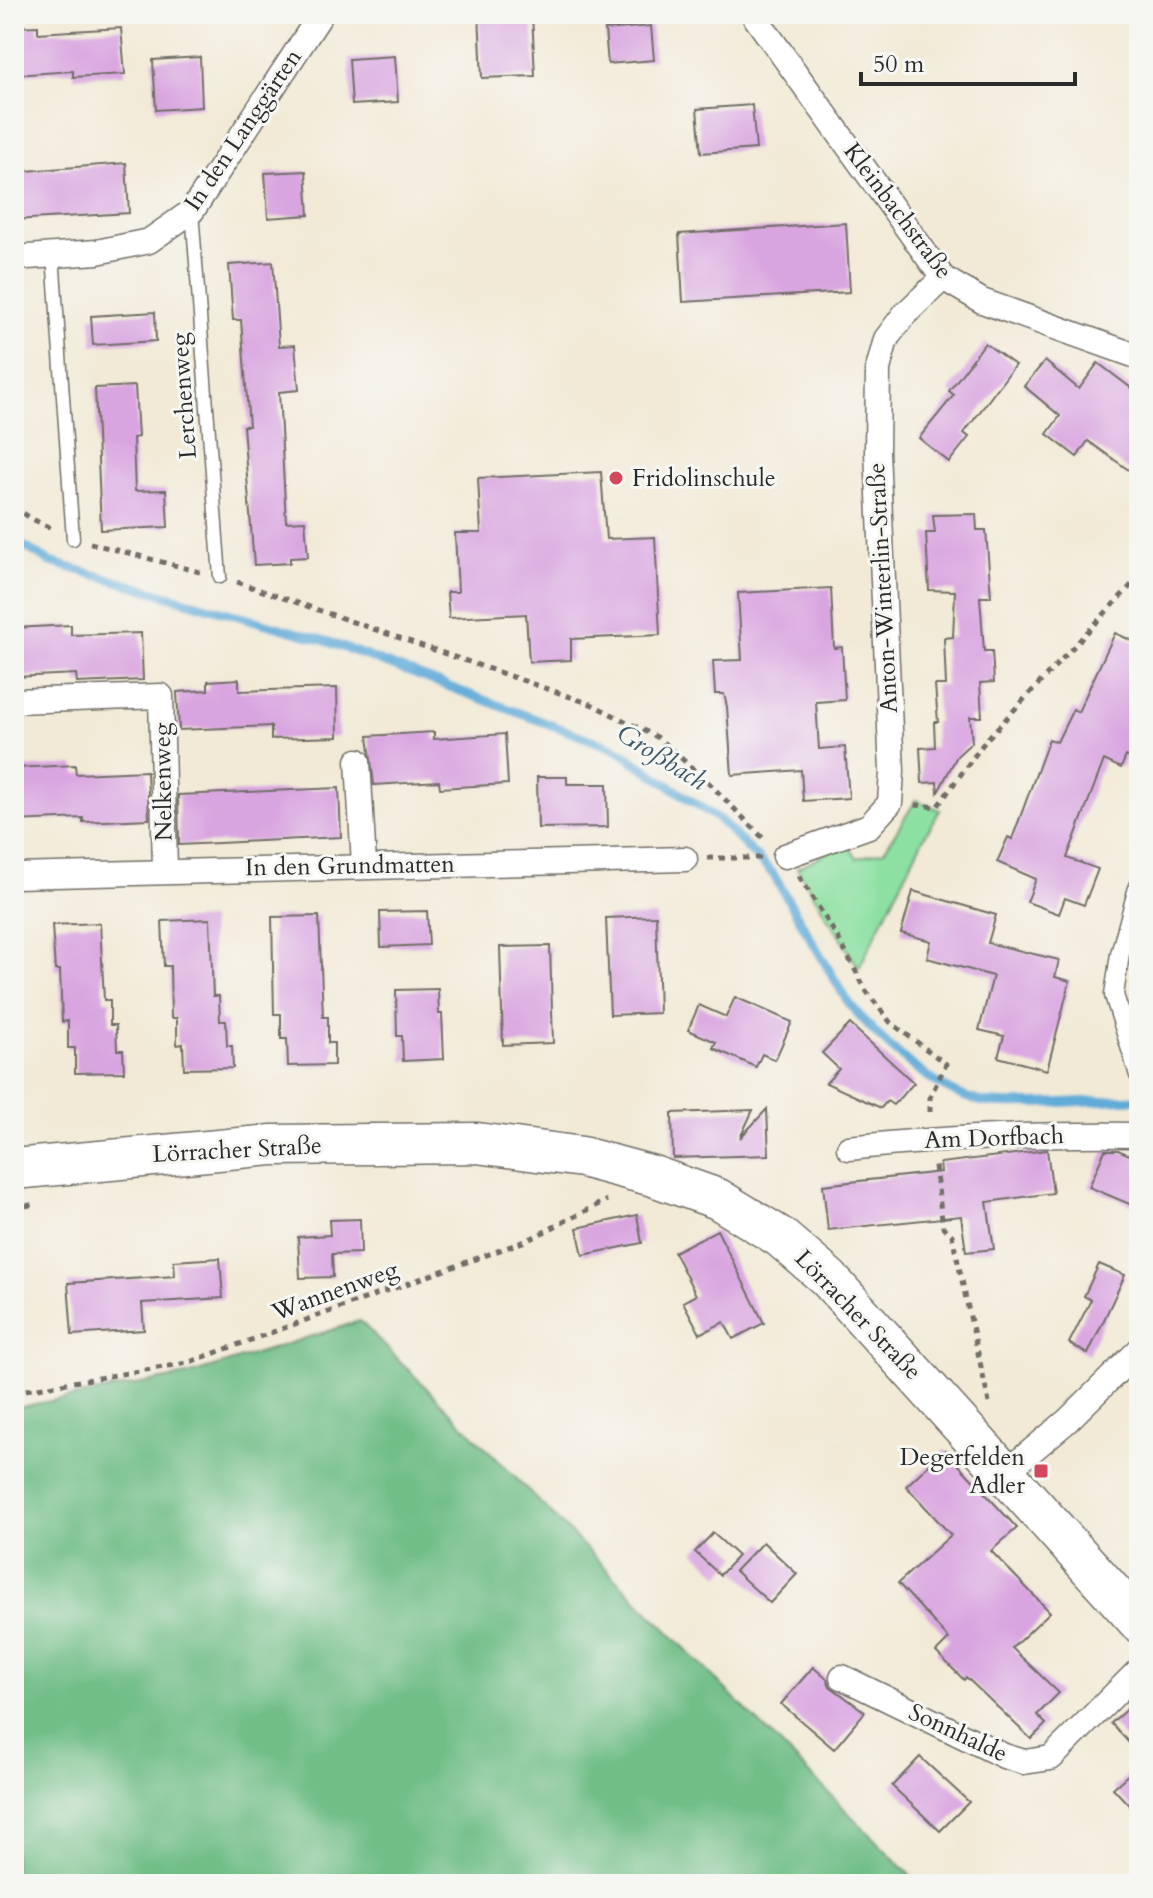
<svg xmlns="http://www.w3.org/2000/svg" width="1153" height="1898" viewBox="0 0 1153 1898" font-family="Cardo,serif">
<rect width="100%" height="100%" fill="#f6f6f2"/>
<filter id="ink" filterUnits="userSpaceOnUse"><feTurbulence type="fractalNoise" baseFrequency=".0125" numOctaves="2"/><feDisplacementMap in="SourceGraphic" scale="16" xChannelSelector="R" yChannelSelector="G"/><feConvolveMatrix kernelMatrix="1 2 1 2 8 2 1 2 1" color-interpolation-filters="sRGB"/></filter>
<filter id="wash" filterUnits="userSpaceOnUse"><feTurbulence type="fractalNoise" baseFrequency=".006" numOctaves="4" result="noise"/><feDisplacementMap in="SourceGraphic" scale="32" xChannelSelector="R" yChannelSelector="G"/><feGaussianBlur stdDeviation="1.8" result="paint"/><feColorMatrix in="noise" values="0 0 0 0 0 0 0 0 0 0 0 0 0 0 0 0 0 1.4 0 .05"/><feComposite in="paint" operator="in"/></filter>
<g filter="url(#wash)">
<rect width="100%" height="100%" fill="#f2ead7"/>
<polygon fill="#8ce0a1" stroke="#5c8666" stroke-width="2" points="916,800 940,810 922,841 859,968 797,868 847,843 857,858 884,851"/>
<polygon fill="#71be87" stroke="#4e7459" stroke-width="2" points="360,1321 919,1884 14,1884 14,1408 188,1375"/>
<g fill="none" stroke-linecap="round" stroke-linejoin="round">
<path stroke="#60abd8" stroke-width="9" d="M14 540 50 562 326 641 616 749 721 821 773 874 846 999C876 1038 941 1100 992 1103 1040 1106 1091 1100 1139 1099"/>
</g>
<g id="blocks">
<g fill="#d9a5e0">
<polygon points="479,14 532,14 535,76 482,78"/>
<polygon points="38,26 38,33 121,28 125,74 73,77 73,71 14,75 14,27"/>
<polygon points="651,26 654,60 608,64 605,30"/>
<polygon points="395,56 398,102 352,105 349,59"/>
<polygon points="200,57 202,107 156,110 153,60"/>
<polygon points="752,105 756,149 701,153 697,109"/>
<polygon points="126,163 129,213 14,220 14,172"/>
<polygon points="306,171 309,215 268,218 265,173"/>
<polygon points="846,223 850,292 683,302 679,234"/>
<polygon points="273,262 279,346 295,345 299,390 279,392 286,522 305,521 308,557 290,558 290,563 254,565 243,426 249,426 241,320 233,320 229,265"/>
<polygon points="155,312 156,341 93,345 91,316"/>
<polygon points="985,343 1015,365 964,433 969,437 949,462 919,438 954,395 949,391"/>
<polygon points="1045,361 1079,389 1098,363 1139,394 1139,460 1130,471 1088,441 1077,457 1047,434 1060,416 1024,386"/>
<polygon points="135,386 138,437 133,438 135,491 166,490 168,527 101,530 95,388"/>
<polygon points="601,472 606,539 655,537 660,635 571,639 571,660 529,662 526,614 449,618 447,592 458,592 455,533 481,533 478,478"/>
<polygon points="976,514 977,530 986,530 991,597 980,597 984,651 992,651 994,682 980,683 982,717 970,717 972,742 957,756 938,792 937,782 922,783 920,748 935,747 934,722 938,722 935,685 946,685 944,638 953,637 955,591 929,590 926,533 935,533 933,515"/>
<polygon points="831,588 834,648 842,647 845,700 816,702 819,749 845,747 849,798 803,801 801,770 732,775 727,707 724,694 715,694 713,661 742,660 738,593"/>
<polygon points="71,625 71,635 141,633 143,680 77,683 76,674 14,677 14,628"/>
<polygon points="1115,633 1139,644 1139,762 1126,756 1121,768 1104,760 1067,858 1098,869 1084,905 1065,898 1059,914 1027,902 1036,879 997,862 1008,837 1012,839 1049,739 1057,742 1073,709 1078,712"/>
<polygon points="239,679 239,691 337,688 338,737 271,739 271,726 179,730 177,692 208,690 208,681"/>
<polygon points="434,732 434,739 505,734 508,784 440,788 439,781 374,785 368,736"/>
<polygon points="75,765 76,774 147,771 149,819 83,822 83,818 14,821 14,768"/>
<polygon points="537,777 567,777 567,784 607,784 608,827 538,828"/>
<polygon points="339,788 341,837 179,845 178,795"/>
<polygon points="913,891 996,915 988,943 1059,960 1055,977 1070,981 1047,1070 998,1057 1004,1036 979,1030 993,976 927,958 931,941 901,933"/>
<polygon points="427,911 429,945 381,947 380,912"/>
<polygon points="319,916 323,1017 328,1017 328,1043 334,1043 334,1065 288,1066 287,1039 281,1039 281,1014 274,1014 272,917"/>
<polygon points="656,916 659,1013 610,1015 606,918"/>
<polygon points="210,919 213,996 219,996 220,1021 226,1021 227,1046 232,1046 233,1068 184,1069 183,1044 177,1045 177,1018 171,1018 170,966 164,966 162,921"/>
<polygon points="100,923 104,1000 110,1000 110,1025 116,1025 117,1050 123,1050 124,1072 75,1073 75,1048 68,1048 68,1021 62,1022 60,970 55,970 52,925"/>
<polygon points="550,946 553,1043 503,1045 500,947"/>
<polygon points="438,989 439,1014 442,1014 444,1059 403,1061 402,1036 397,1036 396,990"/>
<polygon points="735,997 792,1022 775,1060 762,1054 756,1067 713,1048 716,1042 688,1030 699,1005 726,1017"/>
<polygon points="850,1024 914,1083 893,1105 887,1101 881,1108 826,1083 839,1069 822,1053"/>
<polygon points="767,1109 769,1155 673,1158 672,1113 753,1110 740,1138"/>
<polygon points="1047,1150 1053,1193 987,1202 994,1249 966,1252 961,1216 828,1230 823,1185 941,1172 940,1163"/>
<polygon points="1105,1150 1118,1150 1139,1159 1139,1208 1089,1187"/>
<polygon points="637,1215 642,1243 583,1255 577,1228"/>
<polygon points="360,1219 361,1253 332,1254 333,1277 300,1278 298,1237 330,1235 329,1220"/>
<polygon points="717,1230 764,1323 733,1339 724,1322 700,1334 683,1302 696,1295 674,1252"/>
<polygon points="220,1258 223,1298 142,1303 144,1330 72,1335 68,1283 175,1276 174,1261"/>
<polygon points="1099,1264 1125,1275 1088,1354 1069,1343 1091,1300 1084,1296"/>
<polygon points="945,1450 1017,1528 991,1551 1050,1612 1012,1648 1059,1693 1037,1715 1046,1724 1031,1739 966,1677 964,1680 936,1652 949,1639 898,1583 951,1535 906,1486"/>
<polygon points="713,1533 738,1556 720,1575 695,1552"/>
<polygon points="763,1542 797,1574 770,1603 735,1571"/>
<polygon points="813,1667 827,1679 830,1686 865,1712 834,1749 781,1704"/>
<polygon points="1139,1698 1139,1754 1111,1723"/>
<polygon points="920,1757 969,1802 940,1831 892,1786"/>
<polygon points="1139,1765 1139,1816 1113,1788"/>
</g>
</g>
</g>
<g filter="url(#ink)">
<use href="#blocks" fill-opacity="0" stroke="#716e67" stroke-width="2"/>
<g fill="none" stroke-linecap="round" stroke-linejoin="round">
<defs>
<g id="service">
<polyline points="192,211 220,577"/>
<polyline points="53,255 73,539"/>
</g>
<polyline id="pedestrian" points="1139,884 1120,954 1114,995 1139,1075"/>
<g id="minor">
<polyline points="753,14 943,278 982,301 1139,357"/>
<polyline points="14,258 97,252 149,241 192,211 321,14"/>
<polyline points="14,701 161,696 165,871"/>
<polyline points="358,761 364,865"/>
<polyline points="785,856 869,826 890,803 892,771 877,452 878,369 886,339 904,315 943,278"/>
<polyline points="14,876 685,859"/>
<path d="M849 1148C946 1137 1042 1134 1139 1135"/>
<polyline points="1005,1473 1067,1421 1139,1350"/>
<polyline points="842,1677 1004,1756 1024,1762 1051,1758 1139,1670"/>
</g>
<polyline id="primary" points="14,1169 272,1145 477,1143 582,1157 653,1176 718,1199 780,1237 828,1278 1139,1622"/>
</defs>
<use href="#service" stroke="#716e67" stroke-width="15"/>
<use href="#pedestrian" stroke="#716e67" stroke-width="21"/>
<use href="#minor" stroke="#716e67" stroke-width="27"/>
<use href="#primary" stroke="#716e67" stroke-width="43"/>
<g stroke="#716e67" stroke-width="5" stroke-dasharray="6 6" stroke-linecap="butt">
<polyline points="14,506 30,518 55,530"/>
<polyline points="90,543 200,572"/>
<polyline points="237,582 591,704 657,737 707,781 765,840"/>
<polyline points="915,805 937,807 986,740 1139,577"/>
<polyline points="707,858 761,858"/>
<polyline points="799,876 838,938 867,992 890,1022 946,1064 930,1097 930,1116"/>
<polyline points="935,1166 943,1227 952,1235 989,1403"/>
<polyline points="14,1209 34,1204"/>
<polyline points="14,1392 187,1363 528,1240 607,1200"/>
</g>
<use href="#service" stroke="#fff" stroke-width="12"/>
<use href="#pedestrian" stroke="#fff" stroke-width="18"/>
<use href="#minor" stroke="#fff" stroke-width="24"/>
<use href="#primary" stroke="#fff" stroke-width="40"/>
</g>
</g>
<g fill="#d1495b" stroke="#f6f6f2" stroke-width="3">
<circle cx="616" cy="478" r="8"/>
<rect x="1033" y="1463" width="16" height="16" rx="4"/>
</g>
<g text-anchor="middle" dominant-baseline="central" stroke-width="6" stroke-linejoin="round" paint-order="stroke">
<g font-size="24" fill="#2b2b2b" stroke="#f6f6f2">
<text transform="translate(243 130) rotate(-56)">In den Langgärten</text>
<text transform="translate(898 211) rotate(53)">Kleinbachstraße</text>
<text transform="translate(184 396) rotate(-94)">Lerchenweg</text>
<text transform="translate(883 588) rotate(-93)">Anton-Winterlin-Straße</text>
<text transform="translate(163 782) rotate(-91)">Nelkenweg</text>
<text transform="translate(350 866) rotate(-1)">In den Grundmatten</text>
<text transform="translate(994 1138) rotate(-2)">Am Dorfbach</text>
<text transform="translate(237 1150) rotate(-3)">Lörracher Straße</text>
<text transform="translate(335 1291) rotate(-20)">Wannenweg</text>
<text transform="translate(858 1315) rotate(46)">Lörracher Straße</text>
<text transform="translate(958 1733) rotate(25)">Sonnhalde</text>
</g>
<g font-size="24" fill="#2b2b2b" stroke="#f6f6f2" text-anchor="start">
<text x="632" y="478">Fridolinschule</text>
<text x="1025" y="1457" text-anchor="end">Degerfelden<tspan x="1025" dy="28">Adler</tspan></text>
</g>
<g font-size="26" font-style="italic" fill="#3e5868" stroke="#f6f6f2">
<text transform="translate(662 757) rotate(32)">Großbach</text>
</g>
</g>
<rect width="1153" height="1898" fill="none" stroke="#f6f6f2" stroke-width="48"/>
<path d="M861 72v12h214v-12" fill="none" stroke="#2b2b2b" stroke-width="4"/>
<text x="873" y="72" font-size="24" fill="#2b2b2b" stroke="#f6f6f2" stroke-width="6" paint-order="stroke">50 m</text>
</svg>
